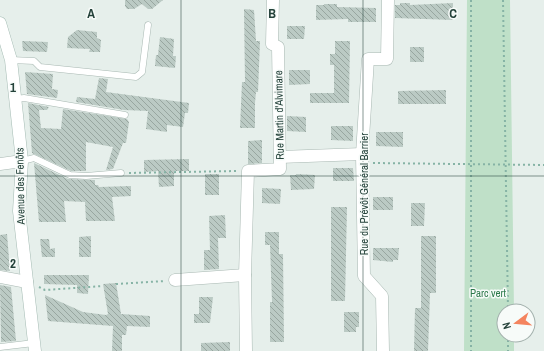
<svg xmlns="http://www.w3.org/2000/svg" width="544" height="351" viewBox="0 0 544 351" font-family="'Archivo Narrow',sans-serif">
<defs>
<pattern id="building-back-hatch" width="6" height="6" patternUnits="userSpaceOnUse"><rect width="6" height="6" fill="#bbcac4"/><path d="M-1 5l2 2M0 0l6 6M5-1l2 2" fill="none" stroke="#98a6a0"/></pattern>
</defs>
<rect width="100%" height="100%" fill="#e6efeb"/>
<polygon fill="#bfe0c8" points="467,0 510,0 514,311 504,311 504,335 514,335 514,351 464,351"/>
<g fill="url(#building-back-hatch)">
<polygon points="125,0 163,0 152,9 148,9 142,4 134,9 127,9 125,6"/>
<polygon points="400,3 410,3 410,5 453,3 453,20 395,18 395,5 400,5"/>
<polygon points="324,4 337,4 337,7 376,8 376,22 348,22 348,19 316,20 316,5 324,5"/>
<polygon points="244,9 254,10 256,41 260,41 258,92 256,92 255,103 255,128 240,128 242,82 245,82"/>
<polygon points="287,26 305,26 304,39 287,39"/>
<polygon points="77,30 97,32 97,38 101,40 100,52 89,52 90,49 67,48 68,37"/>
<polygon points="160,37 174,39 173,56 176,56 175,68 155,66 156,55 158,55"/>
<polygon points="22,41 48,42 47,52 23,51"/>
<polygon points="335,41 350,41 349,103 310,103 310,93 334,93 334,65 330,65 330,54 335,54"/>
<rect x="410" y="47" width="14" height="15"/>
<polygon points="289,70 310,70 310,84 289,85"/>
<polygon points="25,72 53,74 52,89 58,90 57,98 27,94"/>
<polygon points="99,78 108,79 106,92 189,103 188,113 185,113 183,127 167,125 167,132 146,129 148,111 124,110 76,102 77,97 95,99"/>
<polygon points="446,90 446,104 398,104 398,91"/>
<polygon points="28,103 49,107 47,110 39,110 41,128 61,129 63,109 127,119 129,122 126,143 123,143 113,169 106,170 113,147 86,142 86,171 71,171 32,153"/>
<polygon points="287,116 306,117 306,132 287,131"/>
<polygon points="331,126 353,126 353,141 331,140"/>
<polygon points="376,132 403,132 403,147 376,146"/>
<polygon points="262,140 262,163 248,164 248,141"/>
<polygon points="189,159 189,171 174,171 174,186 159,187 158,171 144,172 144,160"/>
<polygon points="34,163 68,179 95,180 95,185 98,185 99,187 131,186 131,196 112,197 115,221 86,221 85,202 64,201 66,222 39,222"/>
<polygon points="333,168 353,168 354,181 333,181"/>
<rect x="205" y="174" width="14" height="21"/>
<polygon points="296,174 315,175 314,189 291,190 290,175 296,175"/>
<polygon points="262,188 281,189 280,204 262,203"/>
<rect x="373" y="197" width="20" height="13"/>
<polygon points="411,203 425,203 424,226 411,226"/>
<polygon points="331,207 347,207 345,301 331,301"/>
<polygon points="225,215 226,238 218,238 219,269 204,270 204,250 210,250 209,216"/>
<polygon points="265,232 279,232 279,254 283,254 284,342 270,342 270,302 272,302 270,245 265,245"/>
<polygon points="7,234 10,271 0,270 0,235"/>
<polygon points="91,236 91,257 79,257 79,237"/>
<polygon points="421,236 436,236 436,293 430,293 428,351 414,351 415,308 421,308"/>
<polygon points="40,239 49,239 50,249 55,248 55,257 42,257"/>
<polygon points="373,248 399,248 398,260 393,260 393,262 373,260"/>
<polygon points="44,275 89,275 88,294 77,293 77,285 44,284"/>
<polygon points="116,283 121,314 150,316 150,327 127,326 126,335 122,335 122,351 112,351 113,326 48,321 45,295 83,312 106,315 108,314 103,284"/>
<polygon points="0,285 11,287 16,341 1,342"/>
<polygon points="199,297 213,297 210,323 194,323 194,314 199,314"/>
<polygon points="344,312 359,312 359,327 356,327 356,332 344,332"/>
<polygon points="230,342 230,351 201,351 201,343"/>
</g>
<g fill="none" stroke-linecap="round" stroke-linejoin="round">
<defs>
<g id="service">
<polyline points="11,60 34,61 40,67 136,77 142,72 148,25"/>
<polyline points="15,99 24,98 125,115"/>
<polyline points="22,161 34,158 70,175 86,176 121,173"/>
<polyline points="0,347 34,343"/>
</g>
<g id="minor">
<polyline points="280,157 362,154"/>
<polyline points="0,164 22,161"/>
<polyline points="0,277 27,282"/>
<polyline points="175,280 245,275"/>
<polyline points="246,351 245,275 248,171 280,169 278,47 272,44 273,0"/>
<polyline points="383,351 382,296 364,276 362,154 368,59 387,59 388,0"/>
</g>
<polyline id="secondary" points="0,23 11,60 22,161 19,211 35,351"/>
</defs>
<use href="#service" stroke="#a8b8b2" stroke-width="7"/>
<use href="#minor" stroke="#a8b8b2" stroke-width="13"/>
<use href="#secondary" stroke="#a4bbb3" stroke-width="13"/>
<g stroke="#86b3a5" stroke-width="2" stroke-dasharray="2 3" stroke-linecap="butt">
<polyline points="471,0 471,351"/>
<polyline points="503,0 508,311"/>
<polyline points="373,163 544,165"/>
<polyline points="129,173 236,171"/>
<polyline points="116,284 165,281"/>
<polyline points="39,287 45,290 103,286"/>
<polyline points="508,335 508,351"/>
</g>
<use href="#service" stroke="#fff" stroke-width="6"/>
<use href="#minor" stroke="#fff" stroke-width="12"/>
<use href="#secondary" stroke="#fff" stroke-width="12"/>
</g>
<path fill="none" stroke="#24423a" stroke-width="1" stroke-opacity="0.55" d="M181 0V351M363 0V351M0 176H544"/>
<g text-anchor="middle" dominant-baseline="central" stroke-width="3" stroke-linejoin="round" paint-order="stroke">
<g font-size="11" fill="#24423a" stroke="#f7fbf9">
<text transform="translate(279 115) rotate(-91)">Rue Martin d'Alvimare</text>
<text transform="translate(20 186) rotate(-91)">Avenue des Fenôts</text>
<text transform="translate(364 194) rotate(-90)">Rue du Prévôt Général Barrier</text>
</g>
<g font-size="11" fill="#2d7a4b" stroke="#f7fbf9">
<text x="488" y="293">Parc vert</text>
</g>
</g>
<g font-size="13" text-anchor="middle" font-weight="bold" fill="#24423a" stroke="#f7fbf9" stroke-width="3" stroke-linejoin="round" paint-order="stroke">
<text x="91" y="18">A</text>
<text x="272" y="18">B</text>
<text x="453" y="18">C</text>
<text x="13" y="92">1</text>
<text x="13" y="268">2</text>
</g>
<g transform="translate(516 323) rotate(254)"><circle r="19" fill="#f7fbf9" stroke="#a3b1ad"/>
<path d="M0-3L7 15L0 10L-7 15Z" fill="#f4845f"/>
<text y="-6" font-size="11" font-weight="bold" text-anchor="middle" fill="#24423a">N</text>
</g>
</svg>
